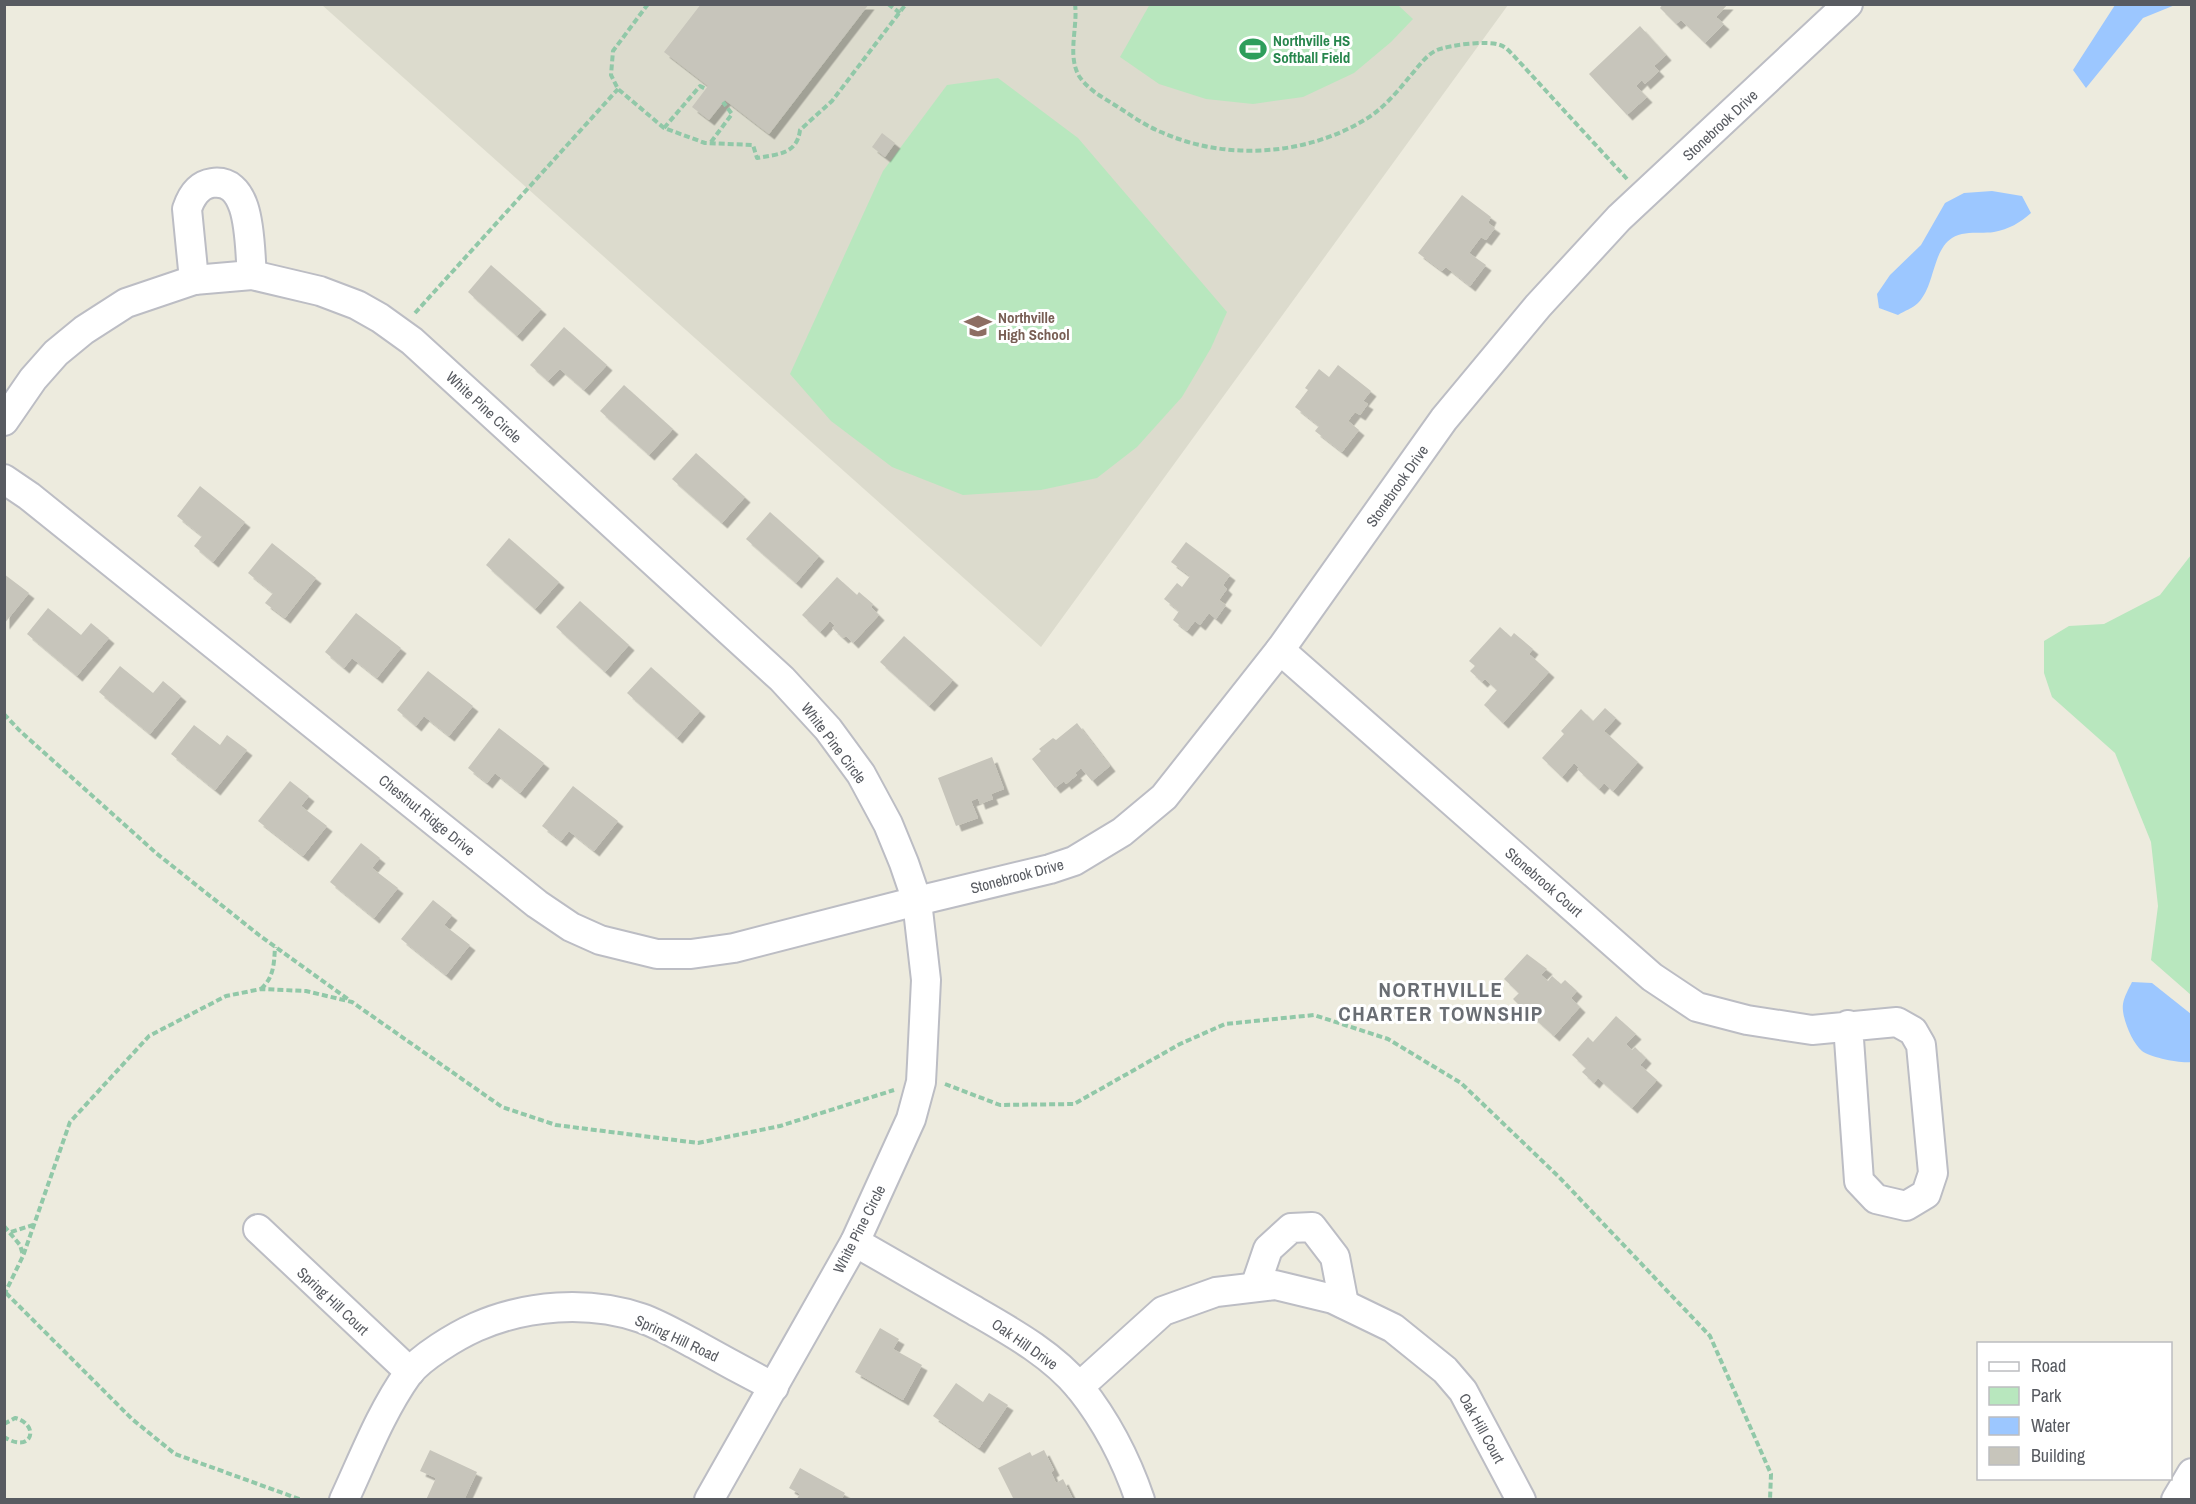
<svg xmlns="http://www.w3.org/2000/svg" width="2196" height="1504" viewBox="0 0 2196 1504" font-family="'Archivo Narrow',sans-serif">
<defs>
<filter id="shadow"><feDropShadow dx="5.5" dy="5.5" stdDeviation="0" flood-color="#0004"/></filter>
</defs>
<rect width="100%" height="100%" fill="#edebde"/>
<polygon fill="#dcdbcd" points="322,5 1508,5 1041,647"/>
<g fill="#b8e7be">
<polygon points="1150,4 1398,5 1413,19 1391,42 1354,73 1303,97 1253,104 1206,99 1159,84 1120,57"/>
<polygon points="998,78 1078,138 1227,312 1211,348 1182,397 1137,447 1097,478 1041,490 963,495 892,467 831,421 790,374 883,171 947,85"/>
<polygon points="2191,555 2191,995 2151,960 2158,906 2151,842 2115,753 2052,697 2044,673 2044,641 2069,626 2104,624 2160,595"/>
</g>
<g fill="#9cc7ff">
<polygon points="2115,5 2175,5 2143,18 2086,88 2073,70"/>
<path d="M1992 191 2022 196 2031 213C2020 223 2009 229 1994 232 1981 234 1964 230 1952 238 1932 251 1935 286 1918 303 1913 308 1904 311 1898 315L1879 308 1877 294 1890 275 1921 245 1945 203 1964 193Z"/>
<path d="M2132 982 2152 983 2191 1014V1062C2182 1064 2149 1057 2142 1051 2132 1043 2121 1016 2123 1004 2124 997 2129 988 2132 982Z"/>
</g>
<g fill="#c7c5bb" filter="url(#shadow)">
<polygon points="701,4 869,4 769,134 725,100 709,120 692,107 708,86 664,52"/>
<polygon points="1663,4 1728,4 1716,17 1724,24 1705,43 1681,20 1676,24 1660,8"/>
<polygon points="1640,26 1666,55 1654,66 1659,71 1645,84 1642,80 1636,86 1647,97 1627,115 1589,74"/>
<polygon points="882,133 895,143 885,157 872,147"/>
<polygon points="1462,195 1491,217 1488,223 1495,228 1486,240 1481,237 1469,253 1486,265 1470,286 1446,267 1442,271 1418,253"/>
<polygon points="491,265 541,309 517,336 468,292"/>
<polygon points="564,327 607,365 584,390 560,369 548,381 530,365"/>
<polygon points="1338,365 1371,391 1363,401 1368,404 1360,415 1355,412 1348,421 1359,430 1342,452 1315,431 1319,426 1295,407 1308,390 1305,388 1319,369 1329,377"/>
<polygon points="624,385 673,429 649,455 600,411"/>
<polygon points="696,453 745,497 722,523 672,479"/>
<polygon points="200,486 245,522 213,562 194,546 202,536 177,516"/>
<polygon points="770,512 819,556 796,583 746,539"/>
<polygon points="509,538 559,582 535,609 486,565"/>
<polygon points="1186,542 1230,575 1223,585 1227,589 1219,600 1226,605 1216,619 1209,613 1200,625 1195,621 1187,631 1173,620 1179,611 1164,599 1177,583 1182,587 1190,576 1171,562"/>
<polygon points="272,543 316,578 285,618 265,603 273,593 248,573"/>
<polygon points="4,574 29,593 4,624"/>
<polygon points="837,577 857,595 859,592 873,604 871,607 879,615 853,643 846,636 843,638 832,628 835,626 830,621 820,632 802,615"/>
<polygon points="580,601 629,645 605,672 556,627"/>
<polygon points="48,608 81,635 91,623 109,638 77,676 27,634"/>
<polygon points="356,613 401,648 377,678 352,658 344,668 325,652"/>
<polygon points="1500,627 1511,637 1514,633 1533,649 1529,654 1549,672 1503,723 1484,705 1497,690 1485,679 1482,682 1470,671 1475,666 1469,661"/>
<polygon points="904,636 953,680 929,706 880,662"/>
<polygon points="120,666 153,693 163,681 181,696 150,734 99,692"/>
<polygon points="651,667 700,711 677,738 627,693"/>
<polygon points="428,671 473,706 449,736 424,716 416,726 397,710"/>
<polygon points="1605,708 1616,718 1604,731 1638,762 1613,791 1604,783 1599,789 1577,769 1579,768 1574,763 1562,777 1542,758 1564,734 1561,731 1581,709 1593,721"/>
<polygon points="1077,723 1110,766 1092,781 1081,768 1075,773 1077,775 1066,784 1064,781 1055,788 1032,759 1041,751 1039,749 1053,738 1056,740"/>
<polygon points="194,725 220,745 227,735 247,750 215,790 171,754"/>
<polygon points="499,728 544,763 520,793 495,773 487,783 468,768"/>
<polygon points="992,757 1004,789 991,794 993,799 980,804 978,798 971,801 978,818 956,826 938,778"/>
<polygon points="290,781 309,796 301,806 327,826 303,856 258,821"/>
<polygon points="573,786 618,821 594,851 569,831 561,841 542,826"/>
<polygon points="361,843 380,858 372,868 398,888 374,918 330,882"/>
<polygon points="433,900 452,915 444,925 470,945 446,975 401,939"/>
<polygon points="1527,954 1547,969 1541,975 1548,981 1552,976 1561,984 1565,980 1577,991 1571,998 1580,1007 1554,1036 1533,1017 1528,1017 1524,1013 1523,1009 1513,999 1519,993 1504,979"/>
<polygon points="1616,1016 1636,1034 1626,1044 1632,1050 1635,1047 1646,1058 1640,1065 1657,1080 1632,1108 1598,1078 1594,1083 1582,1072 1586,1068 1572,1055 1588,1037 1593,1042"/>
<polygon points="880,1328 899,1339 893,1349 922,1365 903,1400 855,1372"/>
<polygon points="956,1383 983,1402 989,1393 1008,1405 979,1448 933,1416"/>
<polygon points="430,1450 477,1472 464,1500 426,1500 436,1478 420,1471"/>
<polygon points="1044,1450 1054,1470 1051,1472 1056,1483 1063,1479 1073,1499 1014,1500 998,1468 1030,1452 1032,1456"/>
<polygon points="800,1468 845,1493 841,1500 796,1500 800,1494 789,1488"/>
</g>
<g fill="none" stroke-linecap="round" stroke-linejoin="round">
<defs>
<g id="minor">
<path d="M194 280 187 209C191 197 198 185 212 183 253 177 249 248 252 275"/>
<polyline points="4,421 33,379 56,353 84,330 126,303 194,280 252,275 320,291 357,305 380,318 412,341 782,679 828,729 861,774 888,824 904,863 917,901 926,980 922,1063 921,1082 911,1119 855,1242 709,1500"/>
<polyline points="4,479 29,496 537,904 571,927 600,940 657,954 691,954 734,948 917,901 1050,869 1074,861 1122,832 1164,797 1280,650 1444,419 1538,306 1619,218 1848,4"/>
<polyline points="1280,650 1652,977 1697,1007 1747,1020 1812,1030 1897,1022 1913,1031 1921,1045 1933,1173 1926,1194 1906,1206 1876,1199 1859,1181 1848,1025"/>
<polyline points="258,1229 410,1372"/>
<path d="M855 1242C893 1264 932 1286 970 1308 1008 1330 1051 1353 1080 1388 1107 1422 1126 1459 1140 1500"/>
<polyline points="1255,1287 1268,1249 1291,1228 1312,1227 1335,1257 1344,1304"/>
<polyline points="1079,1387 1163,1311 1216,1292 1275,1285 1333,1299 1393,1328 1445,1370 1463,1391 1521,1500"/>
<path d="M344 1500C364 1457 381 1412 408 1374 421 1357 456 1336 476 1327 526 1305 588 1300 641 1318 661 1325 679 1336 698 1346 723 1360 749 1374 774 1387"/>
<polyline points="2176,1500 2192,1473"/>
</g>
</defs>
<use href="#minor" stroke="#bcbdc4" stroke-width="32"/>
<g stroke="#91c8a8" stroke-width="4" stroke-dasharray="6 3" stroke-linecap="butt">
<path d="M648 4 613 51 611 75 618 89 664 128 705 143 753 145 757 158C777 154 797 155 800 130L832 101 906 4"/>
<polyline points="888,4 900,13"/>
<path d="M1075 4C1078 27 1067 55 1079 76 1088 90 1104 98 1118 107 1132 116 1146 126 1161 132 1225 161 1306 156 1366 119 1384 108 1398 91 1411 75 1419 66 1426 55 1437 50 1450 45 1487 40 1500 45 1506 47 1510 52 1514 56L1627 179"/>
<polyline points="664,128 700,86 706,89"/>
<polyline points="711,142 732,114 723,102"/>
<polyline points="415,313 618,89"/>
<polyline points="4,714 19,730 156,853 259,935 349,1000"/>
<path d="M261 989C274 977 274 964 275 947"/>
<polyline points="945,1084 1000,1105 1074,1104 1180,1044 1225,1024 1314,1015 1388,1039 1461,1083 1559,1177 1710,1336 1771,1474 1770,1500"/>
<polyline points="4,1226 20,1245 23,1255"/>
<polyline points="11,1232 33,1225"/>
<polyline points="6,1293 132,1419 175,1454 302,1500"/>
<polyline points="4,1295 23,1256 70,1122 149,1036 226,996 261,989 306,991 352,1002 502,1107 556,1125 698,1143 780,1126 894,1090"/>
<path d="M4 1424 15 1418C40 1424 33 1455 4 1437"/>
</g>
<use href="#minor" stroke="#fff" stroke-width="28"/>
</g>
<defs>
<symbol id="stadium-bare" viewBox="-9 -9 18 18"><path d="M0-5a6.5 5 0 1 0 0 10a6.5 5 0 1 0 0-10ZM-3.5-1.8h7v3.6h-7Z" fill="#2e9e5b" stroke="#fff" stroke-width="2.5" paint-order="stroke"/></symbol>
<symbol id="school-bare" viewBox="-9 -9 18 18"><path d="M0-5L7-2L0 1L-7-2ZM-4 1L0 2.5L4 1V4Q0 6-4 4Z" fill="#8d6e63" stroke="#fff" stroke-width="2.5" paint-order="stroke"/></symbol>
</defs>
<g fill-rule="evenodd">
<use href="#stadium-bare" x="1234" y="30" width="38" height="38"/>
<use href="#school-bare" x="959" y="307" width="38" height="38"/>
</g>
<g text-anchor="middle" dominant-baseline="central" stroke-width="6" stroke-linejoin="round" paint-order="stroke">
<g font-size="15" font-weight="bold" fill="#27864d" stroke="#fff" text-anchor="start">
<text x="1273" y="40">Northville HS<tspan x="1273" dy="17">Softball Field</tspan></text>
</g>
<g font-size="15" fill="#585b61" stroke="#fff">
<text transform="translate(1720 125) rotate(-43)">Stonebrook Drive</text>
<text transform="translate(484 407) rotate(43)">White Pine Circle</text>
<text transform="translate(1397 486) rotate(-55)">Stonebrook Drive</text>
<text transform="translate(834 743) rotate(53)">White Pine Circle</text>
<text transform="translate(427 815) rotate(39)">Chestnut Ridge Drive</text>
<text transform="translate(1017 876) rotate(-15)">Stonebrook Drive</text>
<text transform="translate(1544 882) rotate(41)">Stonebrook Court</text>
<text transform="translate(859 1229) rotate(-63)">White Pine Circle</text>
<text transform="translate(333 1301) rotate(43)">Spring Hill Court</text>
<text transform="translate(677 1338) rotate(25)">Spring Hill Road</text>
<text transform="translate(1025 1344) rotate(35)">Oak Hill Drive</text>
<text transform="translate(1482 1428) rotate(61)">Oak Hill Court</text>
</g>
<g font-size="15" font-weight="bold" fill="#785e54" stroke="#fff" text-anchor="start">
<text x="998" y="317">Northville<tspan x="998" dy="17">High School</tspan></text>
</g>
<g font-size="21" font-weight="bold" letter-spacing="1.5" fill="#696d73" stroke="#fff">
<text x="1441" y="989">NORTHVILLE<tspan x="1441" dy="24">CHARTER TOWNSHIP</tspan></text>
</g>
</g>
<rect width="2196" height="1504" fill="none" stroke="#585b61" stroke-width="12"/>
<rect x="1977" y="1342" width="195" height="138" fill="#ffffff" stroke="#bcbdc0" stroke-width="1.5"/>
<rect x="1989" y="1362" width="30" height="9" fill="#ffffff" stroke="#bcbdc0" stroke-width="1.5"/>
<text x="2031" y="1372" font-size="18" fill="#585b61">Road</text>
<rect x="1989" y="1387" width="30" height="18" fill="#b8e7be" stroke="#bcbdc0" stroke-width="1.5"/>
<text x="2031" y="1402" font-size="18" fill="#585b61">Park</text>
<rect x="1989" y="1417" width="30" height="18" fill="#9cc7ff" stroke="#bcbdc0" stroke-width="1.5"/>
<text x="2031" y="1432" font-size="18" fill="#585b61">Water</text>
<rect x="1989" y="1447" width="30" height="18" fill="#c7c5bb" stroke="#bcbdc0" stroke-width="1.5"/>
<text x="2031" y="1462" font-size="18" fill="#585b61">Building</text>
</svg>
